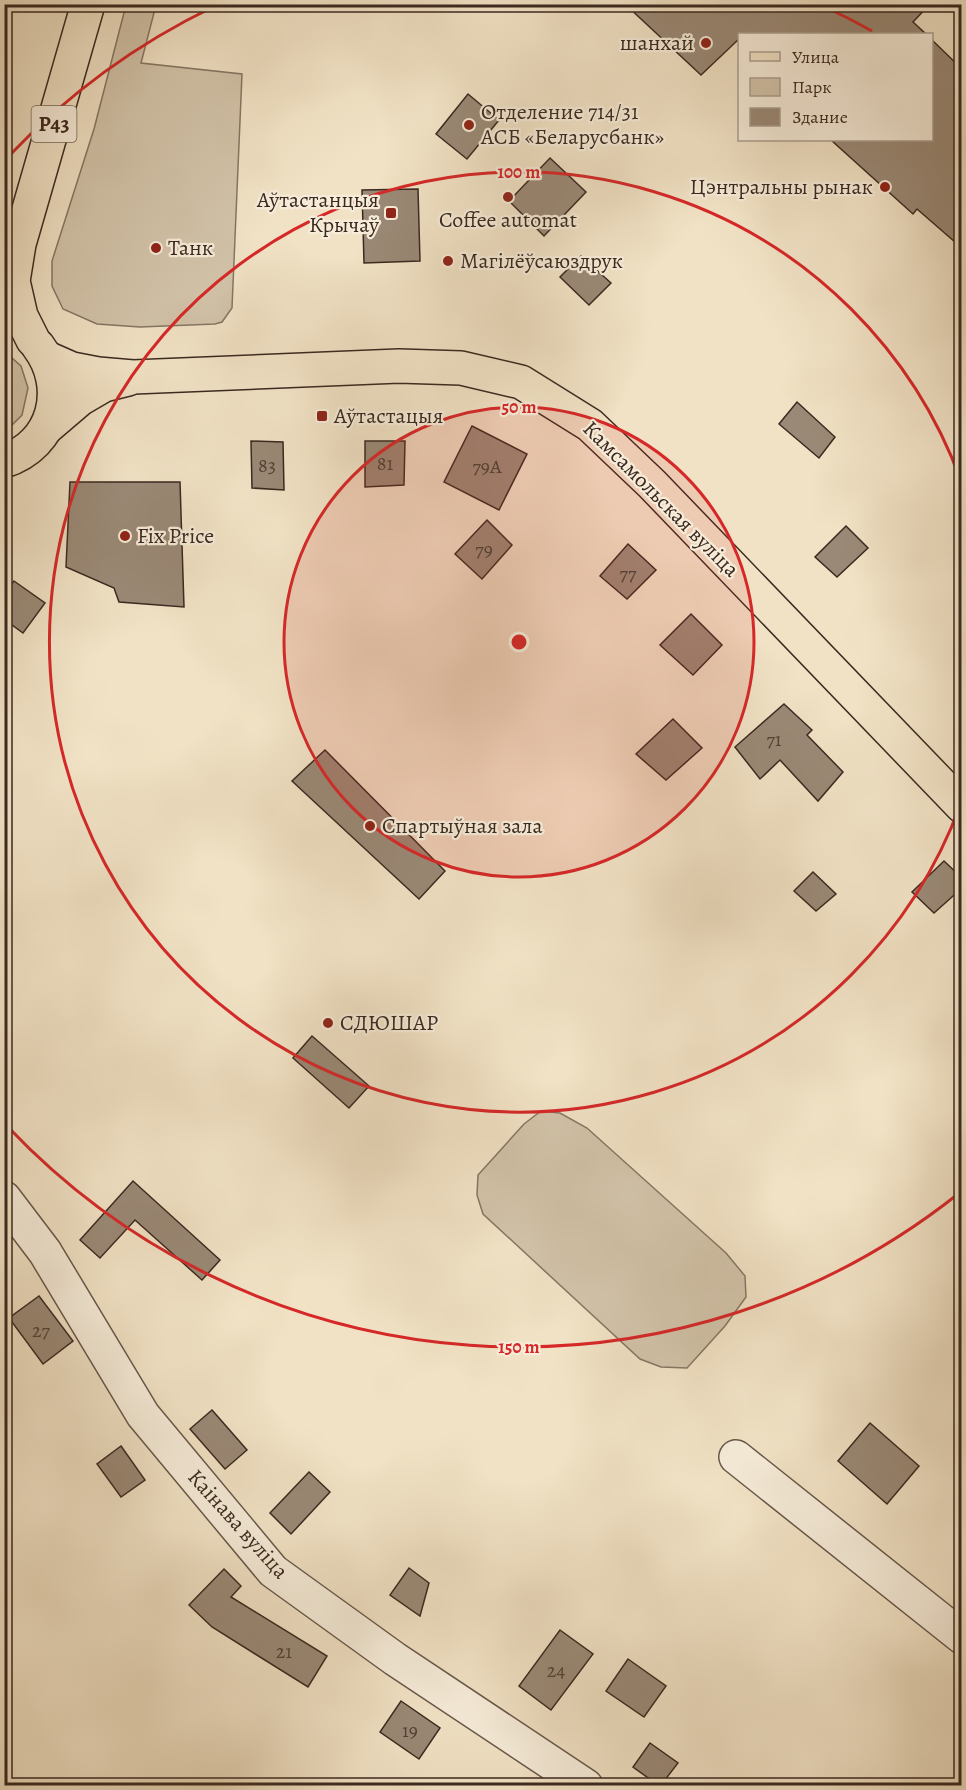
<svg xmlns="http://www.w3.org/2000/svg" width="966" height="1790" viewBox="0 0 966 1790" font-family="Alegreya,serif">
<rect width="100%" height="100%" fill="#f1e2c5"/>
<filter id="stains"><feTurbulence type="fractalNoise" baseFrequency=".00333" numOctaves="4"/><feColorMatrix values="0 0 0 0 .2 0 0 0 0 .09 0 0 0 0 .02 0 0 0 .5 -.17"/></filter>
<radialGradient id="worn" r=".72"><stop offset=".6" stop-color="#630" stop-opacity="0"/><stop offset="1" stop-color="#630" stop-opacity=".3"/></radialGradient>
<g fill="#d2c3a9" stroke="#867664" stroke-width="1.5">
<polygon points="126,5 156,5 141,63 242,74 232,308 222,322 215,324 140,327 97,324 63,309 52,286 52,261 94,129"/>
<polygon points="4,351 21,366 28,388 22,415 5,432"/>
<polygon points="541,1111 560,1113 587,1128 726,1253 745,1276 746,1297 725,1326 687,1368 661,1367 640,1359 483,1214 477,1195 478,1175 524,1124"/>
</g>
<g fill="#9a8976" stroke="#3b2920" stroke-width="1.5">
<polygon points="625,4 930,4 913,22 926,34 740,34 740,38 701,75"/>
<polygon points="932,40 962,69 962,248 917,209 913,214 831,140 932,140"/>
<polygon points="468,94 499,120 467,159 436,134"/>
<polygon points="550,158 586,192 544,236 509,201"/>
<polygon points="418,189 420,261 364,263 362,190"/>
<polygon points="581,256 611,283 589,305 560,277"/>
<polygon points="797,402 835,437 819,458 779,424"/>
<polygon points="472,426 527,454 499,510 444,482"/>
<polygon points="251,441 283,442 284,490 252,488"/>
<polygon points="365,441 405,441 404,485 365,487"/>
<polygon points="70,482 180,482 184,607 119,602 114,588 66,567"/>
<polygon points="487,520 512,545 482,579 455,554"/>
<polygon points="846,526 868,548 837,577 815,557"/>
<polygon points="628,544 656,570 627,599 600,576"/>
<polygon points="14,581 45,603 23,633 4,619 4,594"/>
<polygon points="691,614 722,645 693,675 660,645"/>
<polygon points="784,704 812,730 807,735 843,772 818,801 780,760 760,779 735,747"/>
<polygon points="673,719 702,748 666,780 636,754"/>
<polygon points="325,750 445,871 419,899 292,781"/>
<polygon points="944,861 962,878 962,888 934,913 912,892"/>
<polygon points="813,872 836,894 816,911 794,891"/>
<polygon points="312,1036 369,1086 349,1108 293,1058"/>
<polygon points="133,1181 220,1260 202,1280 135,1220 100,1258 80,1240"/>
<polygon points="39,1296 73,1341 43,1364 9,1318"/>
<polygon points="212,1410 247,1450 225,1469 190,1429"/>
<polygon points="870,1423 919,1466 887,1504 838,1461"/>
<polygon points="121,1446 145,1480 121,1497 97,1464"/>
<polygon points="309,1472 330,1492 291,1534 270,1513"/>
<polygon points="409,1568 429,1583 420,1616 390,1595"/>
<polygon points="224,1569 241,1586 231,1597 327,1656 308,1687 212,1627 189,1605"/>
<polygon points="560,1630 593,1654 551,1710 519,1686"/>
<polygon points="628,1659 666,1686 644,1717 606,1691"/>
<polygon points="401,1701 440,1728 419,1759 380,1732"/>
<polygon points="650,1743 678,1763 661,1785 658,1785 633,1767"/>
</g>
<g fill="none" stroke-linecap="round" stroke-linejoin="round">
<defs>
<g id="minor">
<polyline points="4,1198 45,1252 143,1415 273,1571 395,1659 586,1786"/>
<polyline points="736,1457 962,1637"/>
</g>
<g id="major">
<polyline points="33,340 21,316 13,281 19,244 88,4"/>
<polyline points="47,358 72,369 98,374 133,377 399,366 461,368 521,382 590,425 652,484 962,806"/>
<polyline points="46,428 80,399 104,385 128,379"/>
<path d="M4 461C55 445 69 387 38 346"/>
</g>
</defs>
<use href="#minor" stroke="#685749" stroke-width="36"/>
<use href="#major" stroke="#3b2920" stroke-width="36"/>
<use href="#minor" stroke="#f6ecd9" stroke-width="33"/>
<use href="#major" stroke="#f1e2c5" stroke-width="33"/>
</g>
<circle cx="519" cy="642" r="235" fill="#d62828" fill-opacity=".12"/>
<g fill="none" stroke="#d62828" stroke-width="3">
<circle cx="519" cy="642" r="235"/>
<path d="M961 803A470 470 0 1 1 961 481"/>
<path d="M958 1194A705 705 0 0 1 8 1127M8 157A705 705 0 0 1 215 6M823 6A705 705 0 0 1 872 31"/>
</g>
<g fill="#8f2418" stroke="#f6ecd9" stroke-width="2">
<circle cx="706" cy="43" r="6"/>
<circle cx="469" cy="125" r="6"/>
<circle cx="885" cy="187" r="6"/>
<circle cx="508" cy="197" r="6"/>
<rect x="385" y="207" width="12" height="12" rx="3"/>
<circle cx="156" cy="248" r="6"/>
<circle cx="448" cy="261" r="6"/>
<rect x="316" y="410" width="12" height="12" rx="3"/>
<circle cx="125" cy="536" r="6"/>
<circle cx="370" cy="826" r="6"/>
<circle cx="328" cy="1023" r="6"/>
</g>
<g text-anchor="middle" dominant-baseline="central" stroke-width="4.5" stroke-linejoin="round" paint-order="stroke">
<g font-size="20" fill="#534136">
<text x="385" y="463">81</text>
<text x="267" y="465">83</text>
<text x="487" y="466">79А</text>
<text x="484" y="549">79</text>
<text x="628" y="573">77</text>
<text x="774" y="739">71</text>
<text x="41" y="1330">27</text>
<text x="284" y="1651">21</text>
<text x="556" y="1670">24</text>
<text x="410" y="1730">19</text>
</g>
<rect fill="#f6ecd9" stroke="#736458" stroke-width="1.5" x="31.5" y="106" width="45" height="36" rx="4.5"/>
<g font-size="21" font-weight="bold" fill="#3b2920">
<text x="54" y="124">Р43</text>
</g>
<g font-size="22" fill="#3b2920" stroke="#f6ecd9" text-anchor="start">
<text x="694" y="43" text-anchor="end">шанхай</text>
<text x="481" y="112">Отделение 714/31<tspan x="481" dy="25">АСБ «Беларусбанк»</tspan></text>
<text x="873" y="187" text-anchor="end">Цэнтральны рынак</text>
<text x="379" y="200" text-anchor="end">Аўтастанцыя<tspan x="379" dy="25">Крычаў</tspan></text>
<text x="508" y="220" text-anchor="middle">Coffee automat</text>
<text x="168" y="248">Танк</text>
<text x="460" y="261">Магілёўсаюздрук</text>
<text x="334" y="416">Аўтастацыя</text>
<text x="137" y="536">Fix Price</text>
<text x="382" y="826">Спартыўная зала</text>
<text x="340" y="1023">СДЮШАР</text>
</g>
<g font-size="22" fill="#3b2920" stroke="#f6ecd9">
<text transform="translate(661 499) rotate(45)">Камсамольская вуліца</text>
<text transform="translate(238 1524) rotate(48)">Каінава вуліца</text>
</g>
</g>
<circle cx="519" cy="642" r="9" fill="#d62828" stroke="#f6ecd9" stroke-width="3"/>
<g font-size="18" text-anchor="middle" font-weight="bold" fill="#d62828" stroke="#f6ecd9" stroke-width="4.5" stroke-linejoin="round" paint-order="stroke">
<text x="519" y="178">100 m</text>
<text x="519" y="413">50 m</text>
<text x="519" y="1353">150 m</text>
</g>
<rect width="966" height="1790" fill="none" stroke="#f1e2c5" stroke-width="24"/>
<rect x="6" y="6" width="954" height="1778" fill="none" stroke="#3b2920" stroke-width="3"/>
<rect x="12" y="12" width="942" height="1766" fill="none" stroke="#3b2920" stroke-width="1.5"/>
<rect x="738" y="33" width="195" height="108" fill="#f6ecd9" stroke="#ab9e8f" stroke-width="1.5"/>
<rect x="750" y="52" width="30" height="9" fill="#f1e2c5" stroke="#ab9e8f" stroke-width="1.5"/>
<text x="792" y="63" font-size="18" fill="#3b2920">Улица</text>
<rect x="750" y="78" width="30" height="18" fill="#d2c3a9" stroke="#ab9e8f" stroke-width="1.5"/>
<text x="792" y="93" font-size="18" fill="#3b2920">Парк</text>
<rect x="750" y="108" width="30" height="18" fill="#9a8976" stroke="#ab9e8f" stroke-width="1.5"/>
<text x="792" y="123" font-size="18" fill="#3b2920">Здание</text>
<rect width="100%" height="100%" filter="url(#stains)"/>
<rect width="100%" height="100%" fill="url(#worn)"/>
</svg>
